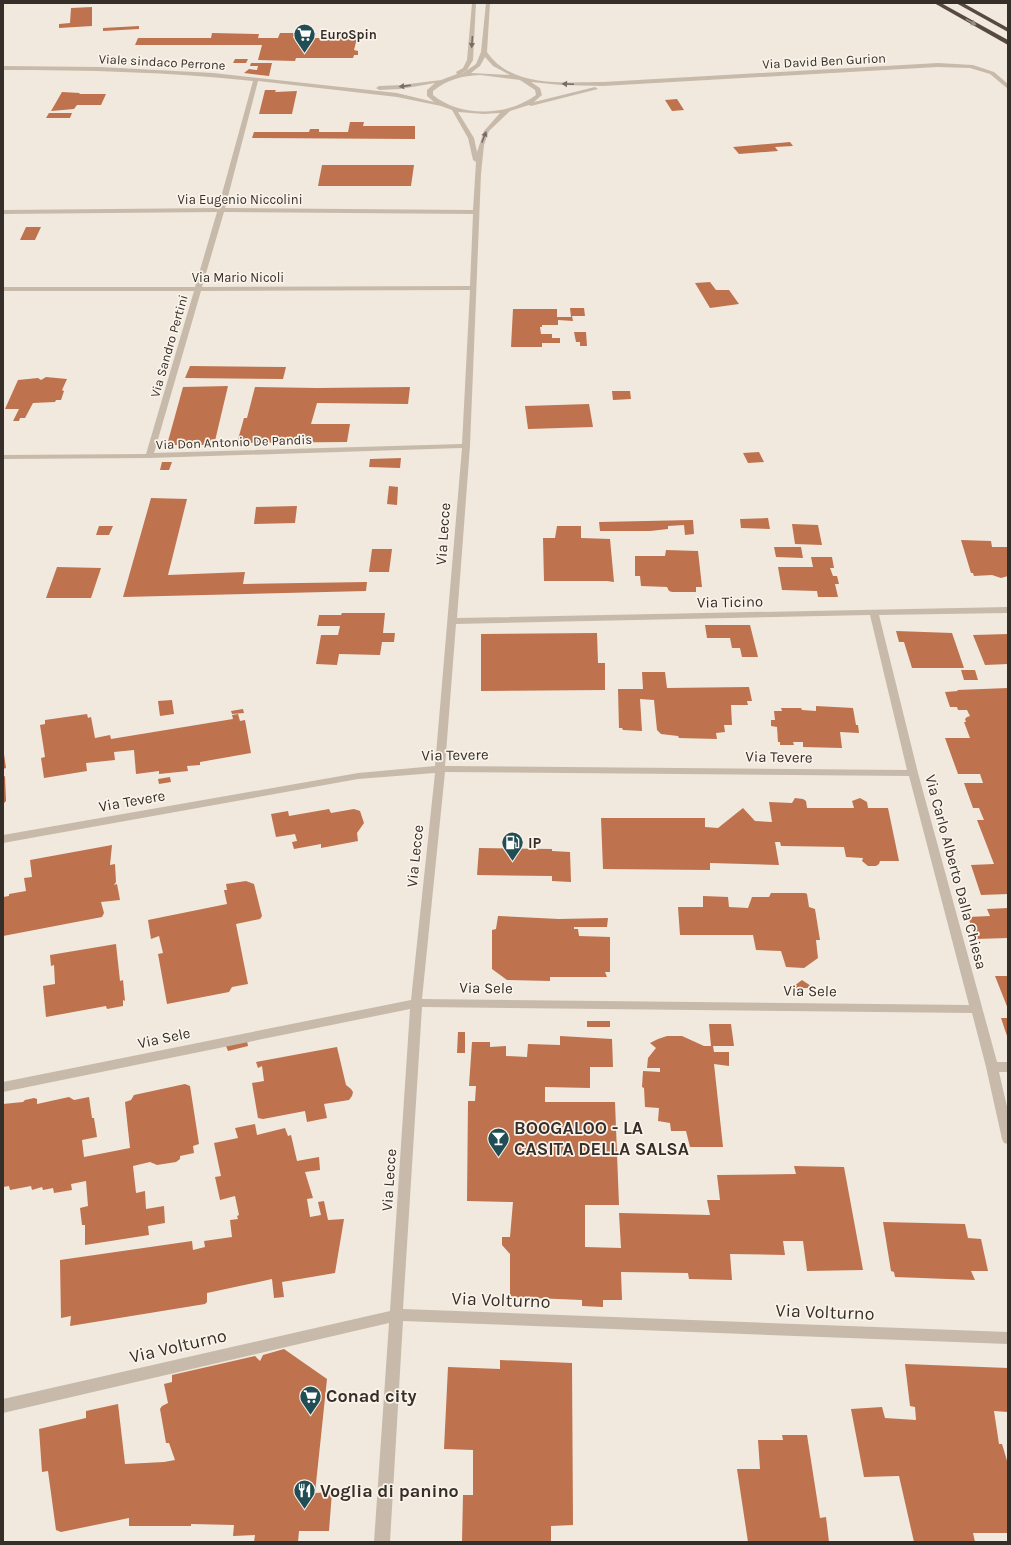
<svg xmlns="http://www.w3.org/2000/svg" width="1011" height="1545" viewBox="0 0 1011 1545" font-family="Karla,sans-serif">
<rect width="100%" height="100%" fill="#f1e9dd"/>
<g fill="#be724e">
<polygon points="92,7 92,26 59,28 59,24 70,23 71,8"/>
<polygon points="139,26 139,29 103,31 103,28"/>
<polygon points="212,33 259,34 258,38 278,38 280,33 295,33 293,38 357,38 354,50 358,51 358,55 354,55 353,58 296,58 295,61 258,60 262,45 135,45 138,38 211,38"/>
<polygon points="235,59 248,59 246,63 233,63"/>
<polygon points="251,63 272,63 269,76 244,73 249,69 257,70 258,66 250,66"/>
<polygon points="265,90 276,90 275,92 297,91 292,114 259,114"/>
<polygon points="62,92 80,93 79,94 106,94 101,105 77,105 74,109 51,111"/>
<polygon points="677,99 684,110 672,111 665,100"/>
<polygon points="49,113 72,113 70,118 46,118"/>
<polygon points="350,122 364,122 363,126 415,126 415,139 252,138 254,132 309,132 310,129 319,129 319,132 348,132"/>
<polygon points="790,142 793,146 775,147 778,151 739,154 733,147"/>
<polygon points="322,165 414,165 411,186 318,186"/>
<polygon points="26,227 41,227 35,240 20,240"/>
<polygon points="710,282 716,290 729,290 739,304 710,308 695,283"/>
<polygon points="570,308 584,308 585,316 572,316 573,321 558,320 558,325 542,325 542,327 540,327 541,334 552,334 552,338 560,338 560,343 542,343 542,347 511,347 513,309 557,309 557,317 571,317"/>
<polygon points="574,332 586,332 587,346 580,346 580,342 576,342"/>
<polygon points="190,366 286,367 283,379 185,378"/>
<polygon points="46,377 67,379 62,390 64,391 61,400 56,400 55,402 33,403 25,418 20,418 19,421 13,421 19,409 5,409 18,380 38,378 41,380"/>
<polygon points="228,386 214,445 167,445 183,387"/>
<polygon points="255,387 317,388 410,387 408,404 317,403 311,424 350,424 347,442 237,443 244,418 247,418"/>
<polygon points="612,391 630,391 631,399 613,400"/>
<polygon points="589,404 593,427 528,429 525,406"/>
<polygon points="759,452 764,462 748,463 743,453"/>
<polygon points="401,458 400,468 369,467 370,459"/>
<polygon points="162,462 172,462 169,470 160,470"/>
<polygon points="389,486 398,487 397,505 387,504"/>
<polygon points="151,498 187,499 168,575 245,572 243,584 367,582 366,591 123,597"/>
<polygon points="297,506 295,523 254,524 256,507"/>
<polygon points="768,518 770,529 741,528 740,519"/>
<polygon points="693,520 694,534 685,535 684,525 668,526 668,529 650,531 600,531 599,522"/>
<polygon points="792,524 818,525 822,545 795,544"/>
<polygon points="99,526 113,526 109,535 96,535"/>
<polygon points="557,526 581,526 581,538 610,539 614,582 607,581 544,581 543,538 555,538"/>
<polygon points="961,540 991,541 992,547 1008,547 1008,576 1001,578 992,575 974,576 973,573 971,573"/>
<polygon points="774,547 801,547 803,558 776,557"/>
<polygon points="372,549 392,549 389,572 369,572"/>
<polygon points="666,550 698,551 702,587 696,587 696,592 672,592 669,591 667,587 641,586 640,576 635,576 635,556 665,556"/>
<polygon points="811,557 832,557 834,568 830,568 833,576 837,576 839,584 835,584 838,597 818,597 817,591 782,590 778,567 813,567"/>
<polygon points="57,567 101,568 91,598 46,598"/>
<polygon points="342,613 385,613 383,633 395,633 394,642 382,642 380,655 339,654 337,665 316,664 321,635 338,635 340,626 317,626 319,615 341,615"/>
<polygon points="705,625 750,625 758,657 742,657 740,648 732,648 730,638 707,638"/>
<polygon points="896,631 952,633 964,668 912,668 904,642 899,642"/>
<polygon points="597,633 598,663 605,663 605,690 481,691 481,634"/>
<polygon points="1008,634 1008,664 985,665 973,635"/>
<polygon points="961,670 975,670 978,680 964,680"/>
<polygon points="642,672 665,672 667,688 749,687 752,701 747,701 748,705 731,705 732,725 724,725 725,732 716,733 717,739 679,738 678,736 661,734 657,730 654,700 640,699 642,731 623,730 622,728 619,728 618,689 643,689"/>
<polygon points="1008,688 1008,770 1007,770 1008,773 1008,894 981,895 971,865 994,864 977,820 984,820 979,808 973,808 964,783 983,783 980,774 958,774 945,738 970,738 964,722 966,722 965,719 967,717 970,716 967,710 958,710 957,707 950,707 945,692 958,691 957,690"/>
<polygon points="172,700 174,714 160,716 158,701"/>
<polygon points="816,706 853,708 856,725 858,725 859,733 840,732 842,748 803,747 803,742 793,742 794,745 780,745 780,742 778,742 777,727 771,726 771,720 775,720 774,711 782,711 781,708 801,708 802,710 816,711"/>
<polygon points="243,709 244,713 232,714 231,711"/>
<polygon points="87,714 88,718 91,717 95,738 110,735 111,739 233,719 232,715 238,714 240,721 245,720 251,753 200,762 200,765 187,766 188,771 159,774 159,771 136,774 134,750 114,752 115,760 86,763 87,771 44,778 41,758 45,757 40,725 45,724 45,720"/>
<polygon points="3,747 6,768 3,769"/>
<polygon points="5,776 6,801 3,804 3,777"/>
<polygon points="170,777 171,782 159,784 158,779"/>
<polygon points="795,798 803,799 806,801 807,808 854,808 852,801 860,798 867,802 868,808 888,808 899,861 880,861 879,864 876,866 868,866 862,861 863,858 846,857 844,847 781,846 780,842 775,842 779,865 710,863 710,870 603,869 601,818 705,818 705,827 718,828 743,808 755,821 772,822 769,802 792,803"/>
<polygon points="329,809 331,813 354,809 360,811 364,823 357,833 358,841 321,848 321,844 294,849 292,842 297,841 295,834 276,837 271,814 288,811 289,816"/>
<polygon points="112,845 110,865 115,864 116,882 114,885 117,884 120,900 101,902 104,913 102,917 3,936 3,897 9,896 9,894 26,891 24,878 32,877 30,860"/>
<polygon points="479,848 552,849 552,851 570,852 571,882 552,881 552,876 477,875"/>
<polygon points="246,881 254,884 262,916 260,919 236,924 248,984 232,987 229,992 167,1004 158,954 163,953 159,936 151,939 148,920 227,904 224,890 227,890 226,884"/>
<polygon points="771,893 805,893 807,894 809,907 815,909 820,940 816,940 818,958 804,968 786,967 781,951 756,950 753,935 680,935 678,907 703,907 703,896 728,897 729,907 748,908 752,897 769,897"/>
<polygon points="1008,908 1008,938 976,939 968,917 990,916 987,909"/>
<polygon points="498,916 559,919 608,918 607,927 574,927 574,929 578,929 579,936 610,937 610,972 605,972 607,977 550,977 550,981 507,980 492,969 492,930 496,929"/>
<polygon points="116,944 120,981 123,980 125,1001 123,1000 123,1006 107,1009 106,1006 46,1017 43,986 55,984 54,965 51,966 50,955"/>
<polygon points="995,976 1008,976 1008,1009"/>
<polygon points="802,980 811,986 811,988 794,988 794,986"/>
<polygon points="1001,1018 1008,1018 1008,1039"/>
<rect x="587" y="1021" width="23" height="6"/>
<polygon points="709,1024 731,1024 734,1046 713,1046 714,1052 729,1052 729,1066 714,1064 723,1147 690,1147 686,1131 671,1131 670,1123 658,1121 659,1108 645,1107 644,1088 642,1087 643,1071 660,1072 660,1068 647,1068 648,1058 656,1048 650,1043 658,1039 667,1036 682,1036 704,1046 711,1046"/>
<polygon points="458,1032 465,1032 465,1053 457,1053"/>
<polygon points="560,1036 612,1039 613,1067 590,1067 590,1088 545,1087 545,1102 615,1102 619,1205 585,1205 585,1247 621,1248 619,1213 710,1215 707,1200 720,1200 717,1175 796,1174 794,1166 844,1167 863,1270 807,1271 803,1241 783,1241 785,1255 730,1254 732,1280 689,1279 688,1273 621,1272 622,1300 603,1300 603,1307 582,1306 582,1300 510,1297 510,1254 502,1245 502,1237 510,1237 513,1202 467,1201 468,1101 475,1101 476,1086 469,1086 472,1042 490,1042 490,1047 506,1046 506,1056 527,1057 528,1044 560,1045"/>
<polygon points="247,1041 248,1046 228,1051 226,1046"/>
<polygon points="337,1047 346,1085 351,1089 353,1092 352,1096 349,1100 324,1104 327,1118 307,1122 305,1111 263,1119 258,1118 252,1083 264,1081 262,1066 258,1068 256,1062"/>
<polygon points="185,1084 190,1086 199,1144 193,1146 194,1153 180,1156 180,1159 176,1162 157,1165 150,1162 133,1166 136,1193 145,1191 146,1209 164,1206 165,1223 148,1226 149,1235 85,1245 85,1225 82,1225 80,1208 88,1206 86,1181 71,1184 72,1190 54,1193 53,1188 43,1190 42,1187 32,1190 31,1186 10,1190 9,1186 3,1187 3,1104 23,1102 25,1100 34,1098 37,1099 37,1104 69,1097 74,1100 89,1097 92,1118 94,1118 97,1137 82,1140 84,1157 130,1148 125,1102 131,1100 134,1095"/>
<polygon points="255,1124 257,1135 285,1128 288,1136 291,1135 297,1161 319,1157 320,1170 305,1172 313,1198 307,1199 310,1217 321,1215 318,1202 324,1201 328,1220 344,1219 335,1273 282,1282 284,1297 274,1298 272,1279 207,1293 207,1302 205,1304 70,1326 71,1316 61,1318 60,1260 192,1241 193,1250 205,1247 204,1241 232,1237 230,1220 238,1219 237,1216 239,1215 235,1196 220,1200 215,1177 221,1176 214,1143 238,1138 235,1128"/>
<polygon points="883,1222 965,1224 968,1238 981,1239 988,1271 971,1271 975,1280 895,1277 894,1272 891,1271"/>
<polygon points="284,1349 327,1379 315,1493 332,1492 329,1531 299,1531 298,1542 254,1542 255,1535 233,1536 234,1525 191,1524 191,1526 129,1526 129,1518 61,1532 56,1530 48,1471 42,1472 39,1429 86,1418 86,1411 118,1404 125,1464 164,1462 175,1460 169,1443 166,1443 160,1409 162,1406 168,1403 164,1384 172,1382 172,1375 255,1356 260,1361 263,1355"/>
<polygon points="500,1360 572,1363 573,1525 551,1526 551,1542 462,1542 463,1495 473,1495 473,1450 444,1449 448,1367 500,1369"/>
<polygon points="905,1364 1008,1368 1008,1412 994,1411 999,1444 1002,1444 1008,1464 1008,1533 973,1533 975,1542 914,1542 899,1476 864,1477 851,1409 882,1407 885,1418 916,1420 915,1407 910,1406"/>
<polygon points="782,1435 807,1435 820,1518 826,1517 829,1542 748,1542 737,1469 760,1469 758,1440 783,1440"/>
</g>
<g fill="none" stroke-linecap="round" stroke-linejoin="round">
<path fill="#c8baaa" fill-rule="evenodd" d="M472 3H476L473 60 467 70 461 74 463 73 476 64 481 52 486 3H490L487 52C511 88 565 82 603 82L938 63 973 65 994 72 1008 84V89L990 74 970 68 938 67 603 86 561 85 531 82 540 88 542 95 534 102 595 87 598 89 531 106 529 105 510 111 489 131 484 145 481 174 470 446 457 618 1008 607V613L879 615 918 773 997 1062H1008V1072H999L1008 1111V1144L1004 1143 1002 1139 986 1067 972 1013 422 1007 403 1309 1008 1332V1344L403 1321 390 1542H374L389 1323 3 1413V1399L390 1311 410 1009 3 1092V1082L411 1000 435 773 358 779 3 843V835L358 773 435 766 462 448 149 458 3 459V455L146 454 194 291H3V287H195L217 212 3 214V210L218 208 253 81C170 72 86 70 3 70V66L100 67 213 73 397 93 434 102 427 96V90L435 83 401 89 379 90 376 88 379 86 401 85 441 80 457 74 456 72 463 68 467 60ZM485 57 493 66 510 75 471 73 480 66ZM480 75 520 80 535 90 536 95C508 116 461 118 433 95V91C448 79 462 76 480 75ZM258 81 397 97 441 106 452 110 468 138 473 160 476 162 473 210 225 208ZM458 112 484 114 500 113 484 131 477 152 474 138ZM224 212 473 214 470 286 202 287ZM470 290 462 444 154 453 201 291ZM870 615 907 770 445 766 456 624ZM445 772 909 776 969 1005 422 999Z"/>
<g fill="#574941" fill-rule="evenodd">
<polygon points="934,3 941,3 1008,40 1008,45"/>
<polygon points="956,3 963,3 1008,28 1008,32"/>
</g>
</g>
<defs><path id="oneway-solid" d="M-6-.8H1V-3.2L6.5 0L1 3.2V.8H-6Z"/></defs>
<use fill="#988d85" href="#oneway-solid" transform="translate(971 22) rotate(29)"/>
<g fill="#786d63">
<use href="#oneway-solid" transform="translate(472 42) rotate(94)"/>
<use href="#oneway-solid" transform="translate(568 84) rotate(-177)"/>
<use href="#oneway-solid" transform="translate(405 86) rotate(173)"/>
<use href="#oneway-solid" transform="translate(484 137) rotate(-69)"/>
</g>
<defs>
<symbol id="supermarket-pin" viewBox="-11 -11 22 30"><path d="M0 17L-7.5 6A9.5 9.5 0 1 1 7.5 6Z" fill="#214e55" stroke="#f9f3ea"/><path d="M-6-5.5h2.5l.6 2H6L4.5 2H-2.5L-4.4-4H-6ZM-1.5 3.2a1.3 1.3 0 1 0 .1 0ZM3 3.2a1.3 1.3 0 1 0 .1 0Z" fill="#fff"/></symbol>
<symbol id="fuel-pin" viewBox="-11 -11 22 30"><path d="M0 17L-7.5 6A9.5 9.5 0 1 1 7.5 6Z" fill="#214e55" stroke="#f9f3ea"/><path d="M-5.5-6h7V0h2V4h1.3V-2.5L3-4.5l.8-.8L6-3V5H2.5V1h-1V6h-7ZM-4.2-4.7v3.2H.2V-4.7Z" fill="#fff"/></symbol>
<symbol id="bar-pin" viewBox="-11 -11 22 30"><path d="M0 17L-7.5 6A9.5 9.5 0 1 1 7.5 6Z" fill="#214e55" stroke="#f9f3ea"/><path d="M-6-5H6L.8 .8V4.5H3.5V6h-7V4.5H-.8V.8Z" fill="#fff"/></symbol>
<symbol id="restaurant-pin" viewBox="-11 -11 22 30"><path d="M0 17L-7.5 6A9.5 9.5 0 1 1 7.5 6Z" fill="#214e55" stroke="#f9f3ea"/><path d="M-5-6h1v4h1v-4h1v4h1v-4h1v5L-1.5 .5V6h-2V.5L-5-1ZM5-6V6H3V1.5H1.5Q1.5-4 5-6Z" fill="#fff"/></symbol>
</defs>
<g fill-rule="evenodd">
<use href="#supermarket-pin" x="292" y="22" width="25" height="34"/>
<use href="#fuel-pin" x="500" y="830" width="25" height="34"/>
<use href="#bar-pin" x="486" y="1126" width="25" height="34"/>
<use href="#supermarket-pin" x="298" y="1384" width="25" height="34"/>
<use href="#restaurant-pin" x="292" y="1478" width="25" height="34"/>
</g>
<g text-anchor="middle" dominant-baseline="central" stroke-width="3.5" stroke-linejoin="round" paint-order="stroke">
<g font-size="13" font-weight="bold" fill="#362e29" stroke="#f9f3ea" text-anchor="start">
<text x="320" y="34">EuroSpin</text>
</g>
<g font-size="13" fill="#362e29" stroke="#f9f3ea">
<text transform="translate(824 61) rotate(-3)">Via David Ben Gurion</text>
<text transform="translate(162 62) rotate(3)">Viale sindaco Perrone</text>
<text x="240" y="199">Via Eugenio Niccolini</text>
<text x="238" y="277">Via Mario Nicoli</text>
<text transform="translate(169 346) rotate(-74)">Via Sandro Pertini</text>
<text transform="translate(234 442) rotate(-2)">Via Don Antonio De Pandis</text>
</g>
<g font-size="15" fill="#362e29" stroke="#f9f3ea">
<text transform="translate(443 534) rotate(-86)">Via Lecce</text>
<text transform="translate(730 602) rotate(-1)">Via Ticino</text>
<text transform="translate(455 755) rotate(-1)">Via Tevere</text>
<text transform="translate(779 757) rotate(1)">Via Tevere</text>
<text transform="translate(132 801) rotate(-10)">Via Tevere</text>
<text transform="translate(415 856) rotate(-84)">Via Lecce</text>
<text transform="translate(956 872) rotate(75)">Via Carlo Alberto Dalla Chiesa</text>
<text transform="translate(486 988) rotate(1)">Via Sele</text>
<text transform="translate(810 991) rotate(1)">Via Sele</text>
<text transform="translate(164 1038) rotate(-12)">Via Sele</text>
<text transform="translate(389 1180) rotate(-86)">Via Lecce</text>
</g>
<g font-size="15" font-weight="bold" fill="#362e29" stroke="#f9f3ea" text-anchor="start">
<text x="528" y="843">IP</text>
</g>
<g font-size="18" font-weight="bold" fill="#362e29" stroke="#f9f3ea" text-anchor="start">
<text x="514" y="1128">BOOGALOO - LA<tspan x="514" dy="21">CASITA DELLA SALSA</tspan></text>
<text x="326" y="1396">Conad city</text>
<text x="320" y="1491">Voglia di panino</text>
</g>
<g font-size="18" fill="#362e29" stroke="#f9f3ea">
<text transform="translate(501 1300) rotate(2)">Via Volturno</text>
<text transform="translate(825 1312) rotate(2)">Via Volturno</text>
<text transform="translate(178 1346) rotate(-13)">Via Volturno</text>
</g>
</g>
<rect width="1011" height="1545" fill="none" stroke="#362e29" stroke-width="8"/>
</svg>
